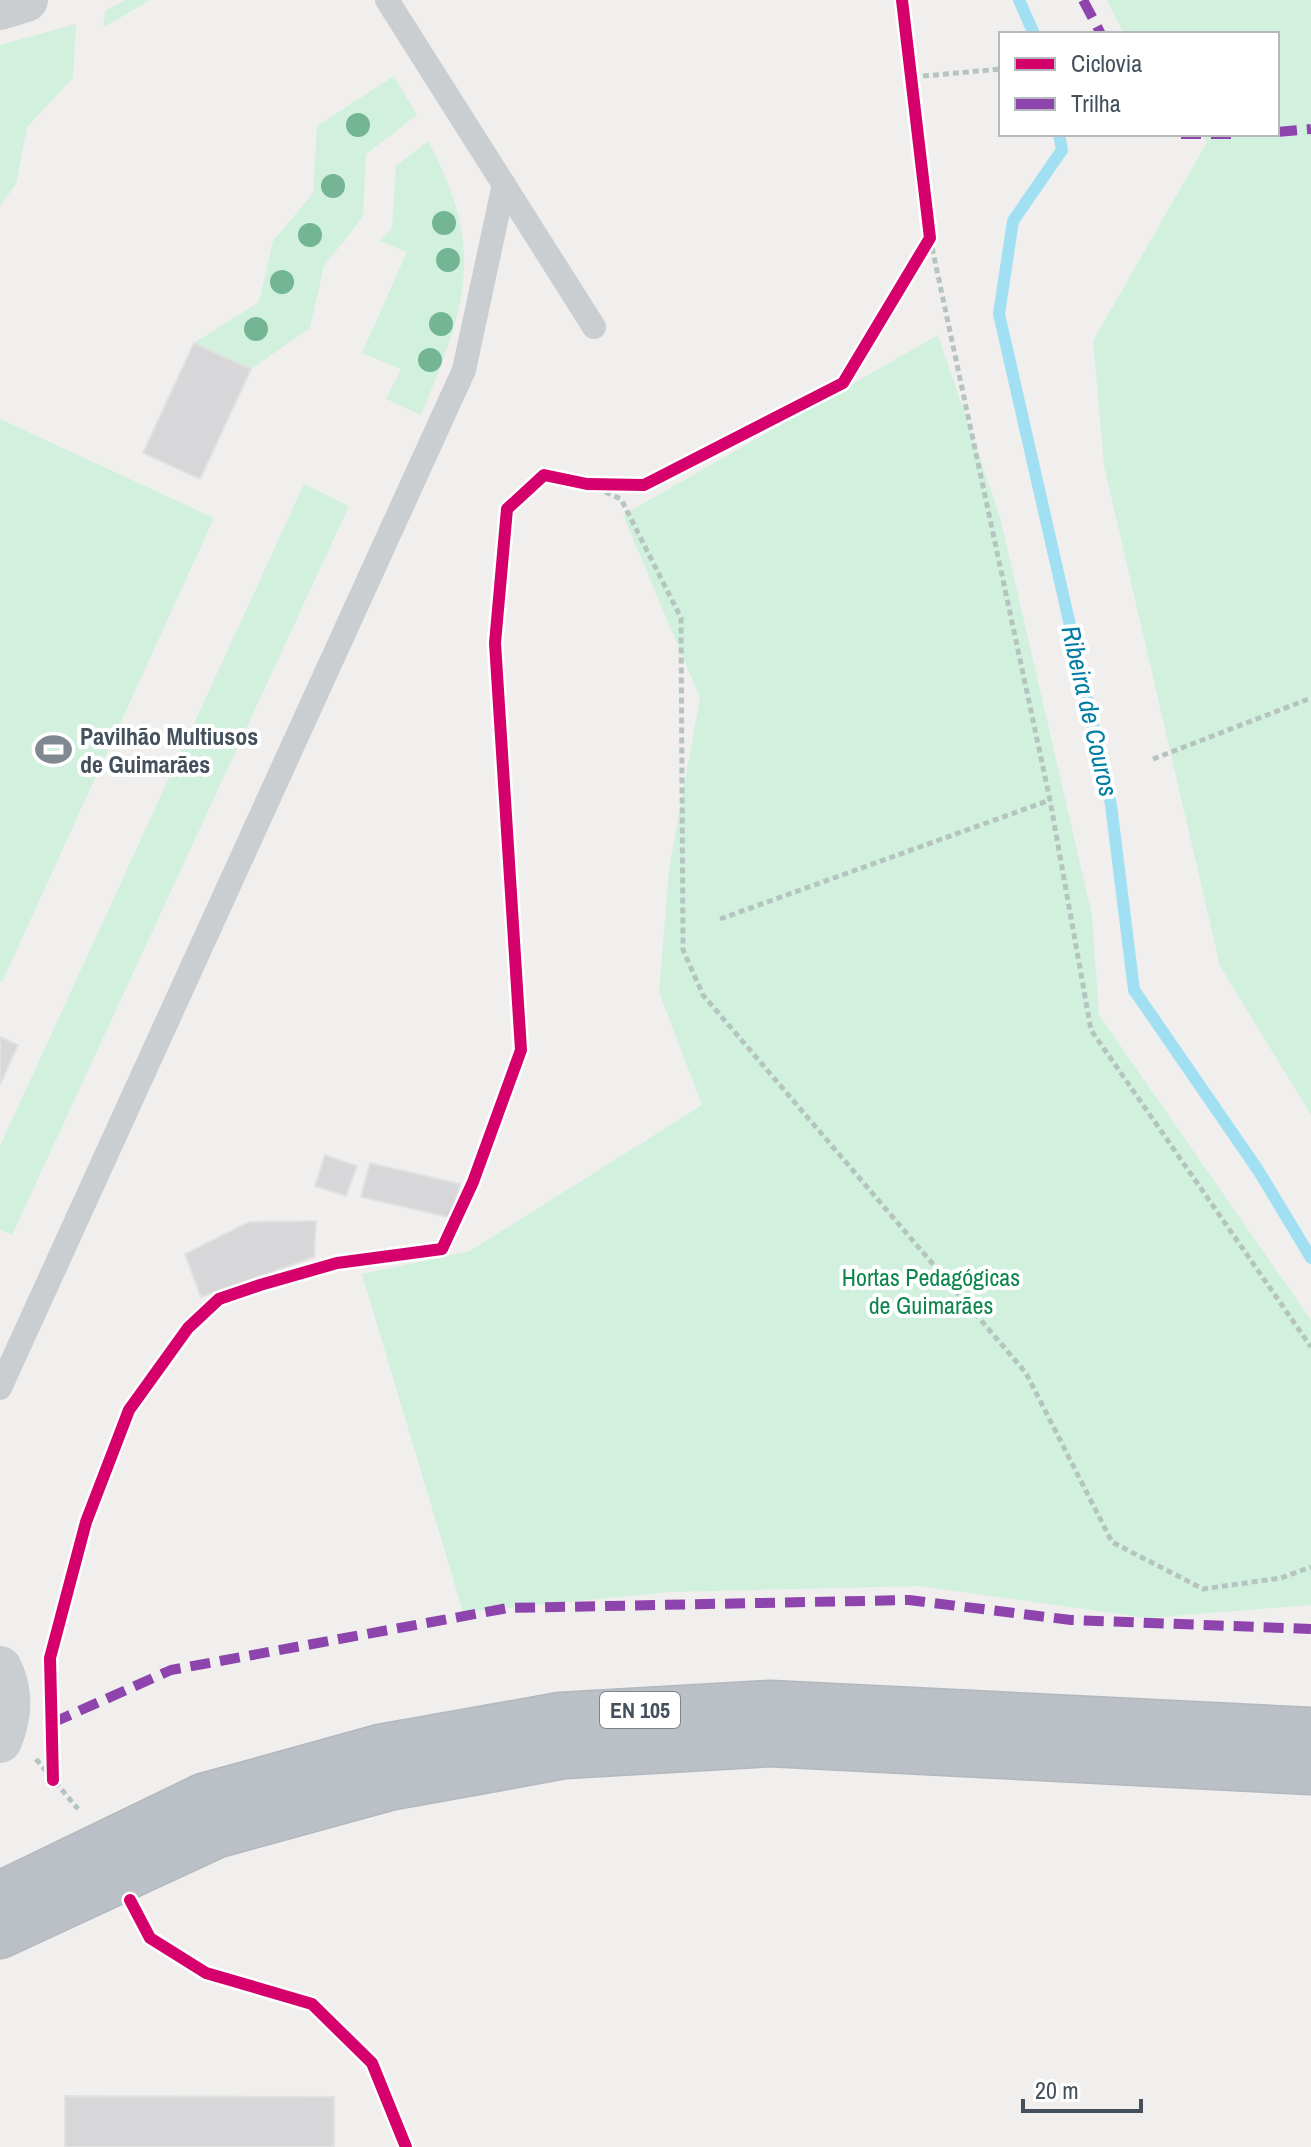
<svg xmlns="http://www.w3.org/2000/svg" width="1311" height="2147" viewBox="0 0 1311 2147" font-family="'Archivo Narrow',sans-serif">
<rect width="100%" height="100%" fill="#f0efee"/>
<g fill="#d1f1de">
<polygon points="125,0 150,0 103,28 105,11"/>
<polygon points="1107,0 1311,0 1311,1115 1220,966 1104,466 1093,341 1207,142 1201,134 1277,134 1277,34 1124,34"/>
<polygon points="76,24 73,78 27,127 16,184 0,206 0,45"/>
<polygon points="394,76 417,115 366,154 363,217 324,266 310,328 251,369 194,343 259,302 273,241 313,193 317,126"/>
<path d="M428 141C487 251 466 307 421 415L386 399 401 369 362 353 407 252 379 241 392 228 396 166Z"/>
<polygon points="938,335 1000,517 1092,915 1099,1015 1311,1320 1311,1605 1148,1618 919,1586 670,1592 463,1612 362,1274 470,1251 702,1105 659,992 669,869 700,698 623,515"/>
<polygon points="0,419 214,518 2,982 0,981"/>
<polygon points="304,484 349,506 12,1235 0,1230 0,1146"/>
</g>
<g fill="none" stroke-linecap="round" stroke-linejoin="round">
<g stroke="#a1e0f3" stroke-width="12">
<polyline points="1019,0 1034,34"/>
<polyline points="1059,134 1062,150 1013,221 999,314 1111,805 1134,990 1258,1170 1311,1258"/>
</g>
</g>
<g fill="#d7d7d9" stroke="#e1e1e1" stroke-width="2">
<polygon points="194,343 251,369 200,479 143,453"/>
<polygon points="0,1037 18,1045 0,1085"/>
<polygon points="325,1155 357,1166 346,1196 315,1186"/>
<polygon points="370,1163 460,1184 452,1218 361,1197"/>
<polygon points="316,1221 314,1257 201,1297 185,1254 249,1222"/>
<polygon points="65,2096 334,2097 334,2147 65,2147"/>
</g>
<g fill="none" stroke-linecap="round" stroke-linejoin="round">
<defs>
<g id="highway">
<polyline points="0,1894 203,1796 380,1747 560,1715 770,1703 1311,1730"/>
<polyline points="0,1936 218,1835 389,1788 565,1756 770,1744 1311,1772"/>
</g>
</defs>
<use href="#highway" stroke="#b3b8bf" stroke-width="47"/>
<g stroke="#b6c4c1" stroke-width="5" stroke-dasharray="6 4" stroke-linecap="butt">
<polyline points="913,77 1001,69"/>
<polyline points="930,238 1050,800 1091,1030 1311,1347"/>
<polyline points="587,484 621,499 681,618 683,950 703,995 1026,1373 1112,1542 1203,1589 1281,1578 1311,1567"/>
<polyline points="1153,759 1311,698"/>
<polyline points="720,919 1050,800"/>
<polyline points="36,1759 78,1809"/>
</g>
<g stroke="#cbced0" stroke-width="24">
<polyline points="387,0 594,327"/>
<polyline points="0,1388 464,370 504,184"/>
</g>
<g stroke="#cbced0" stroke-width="44">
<polyline points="0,8 26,0"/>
<path d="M0 1668C12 1692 10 1717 0 1741"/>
</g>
<use href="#highway" stroke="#bbc0c6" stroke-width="44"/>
<g stroke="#8e44ad" stroke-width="10" stroke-dasharray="20 10" stroke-linecap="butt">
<polyline points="1083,0 1101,34"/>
<polyline points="1277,132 1311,129"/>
<polyline points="1181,134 1236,134"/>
<polyline points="52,1723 171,1670 508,1608 909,1600 1071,1620 1311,1629"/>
</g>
<defs>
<g id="cycleway">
<polyline points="53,1780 50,1658 86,1522 129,1410 188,1328 219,1299 260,1285 337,1263 442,1249 473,1182 521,1050 495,643 507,509 544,475 587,484 644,485 843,383 930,238 902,0"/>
<polyline points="130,1900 150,1938 206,1973 312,2004 372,2063 406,2147"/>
</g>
</defs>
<use href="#cycleway" stroke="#fff" stroke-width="17"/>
<use href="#cycleway" stroke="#d6006c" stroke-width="12"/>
</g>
<g fill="#73b595">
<circle cx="358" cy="125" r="12"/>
<circle cx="333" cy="186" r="12"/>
<circle cx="444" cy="223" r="12"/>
<circle cx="310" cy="235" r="12"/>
<circle cx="448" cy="260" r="12"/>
<circle cx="282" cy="282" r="12"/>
<circle cx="441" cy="324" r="12"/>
<circle cx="256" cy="329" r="12"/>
<circle cx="430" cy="360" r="12"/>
</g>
<defs>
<symbol id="stadium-bare" viewBox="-9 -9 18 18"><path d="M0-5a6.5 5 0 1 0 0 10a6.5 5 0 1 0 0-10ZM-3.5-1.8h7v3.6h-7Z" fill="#808890" stroke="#fff" stroke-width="2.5" paint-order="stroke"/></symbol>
</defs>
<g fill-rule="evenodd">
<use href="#stadium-bare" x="28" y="724" width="51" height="51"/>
</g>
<g text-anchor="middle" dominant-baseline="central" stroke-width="8" stroke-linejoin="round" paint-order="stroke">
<rect fill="#fff" stroke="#7c858e" stroke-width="2" x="600" y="1692" width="80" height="36" rx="6"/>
<g font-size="22" font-weight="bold" fill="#44515d">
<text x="640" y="1710">EN 105</text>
</g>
<g font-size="24" font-weight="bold" fill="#44515d" stroke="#fff" text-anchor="start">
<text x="80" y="736">Pavilhão Multiusos<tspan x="80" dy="28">de Guimarães</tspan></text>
</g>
<g font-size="24" fill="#0d864d" stroke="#fff">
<text x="931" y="1277">Hortas Pedagógicas<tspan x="931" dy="28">de Guimarães</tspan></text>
</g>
<g font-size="26" font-style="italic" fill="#027ea4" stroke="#fff">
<text transform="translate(1090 711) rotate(77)">Ribeira de Couros</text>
</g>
</g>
<rect x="999" y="32" width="280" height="104" fill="#ffffff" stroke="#b4b9be" stroke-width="2"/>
<rect x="1015" y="58" width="40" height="12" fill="#d6006c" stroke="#b4b9be" stroke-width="2"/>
<text x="1071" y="72" font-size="24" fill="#44515d">Ciclovia</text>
<rect x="1015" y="98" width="40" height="12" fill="#8e44ad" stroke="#b4b9be" stroke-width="2"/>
<text x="1071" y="112" font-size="24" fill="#44515d">Trilha</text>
<path d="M1023 2099v12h118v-12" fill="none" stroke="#44515d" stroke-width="4"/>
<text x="1035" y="2099" font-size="24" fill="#44515d" stroke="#ffffff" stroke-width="6" paint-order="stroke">20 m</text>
</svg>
